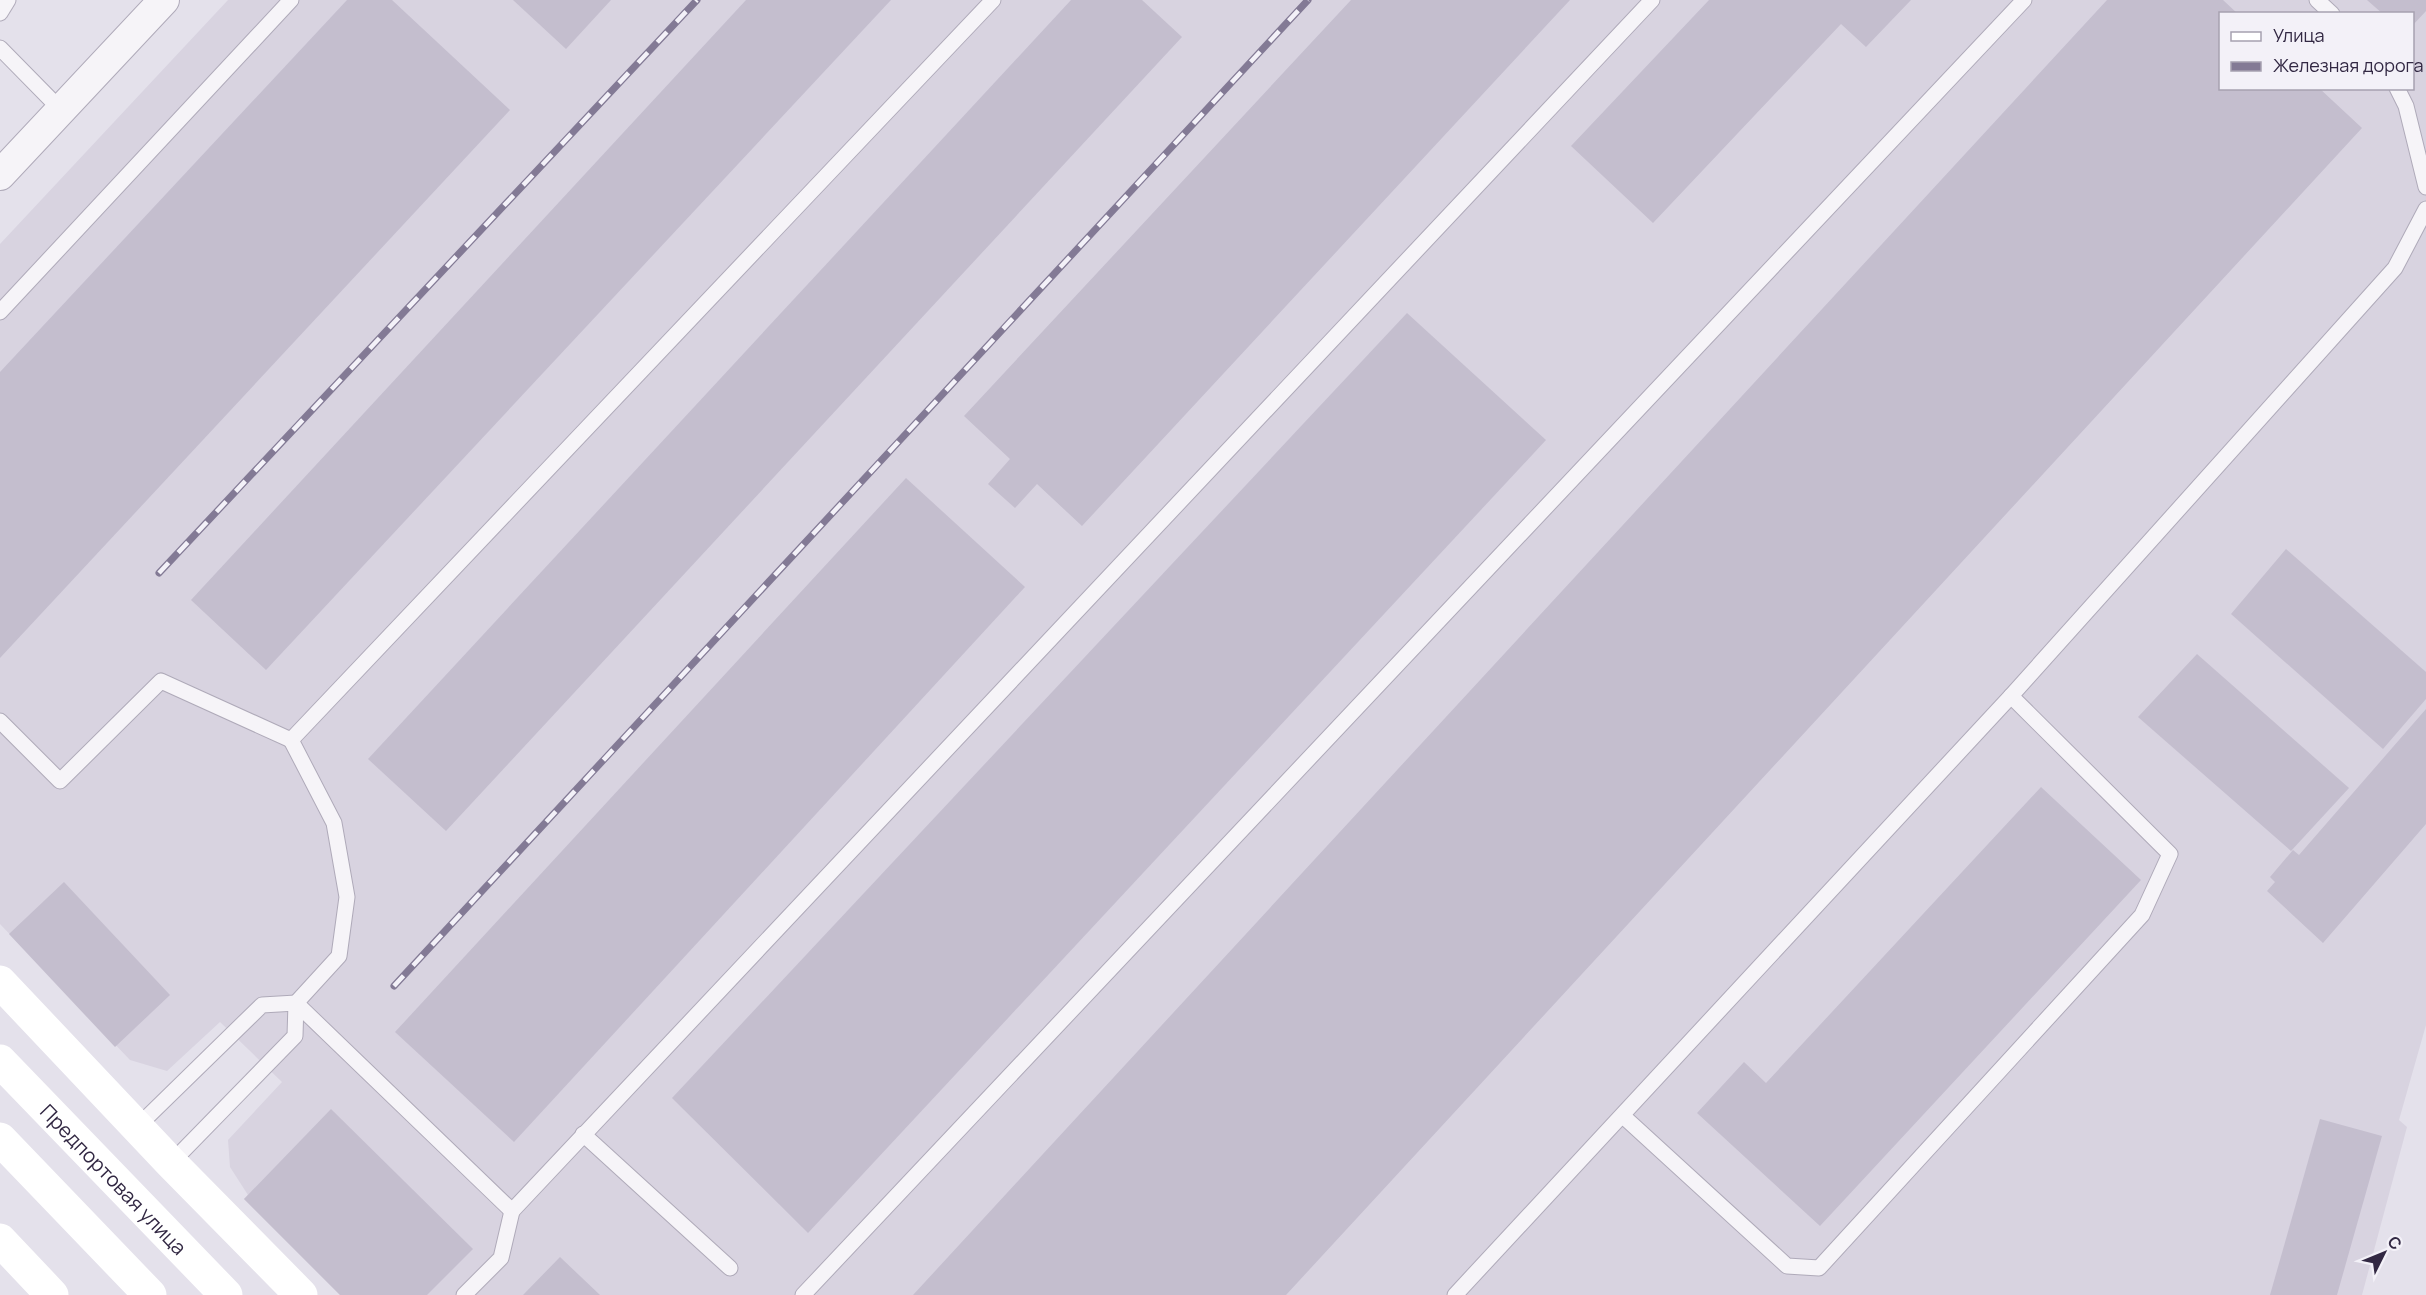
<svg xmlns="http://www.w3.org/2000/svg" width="2426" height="1295" viewBox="0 0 2426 1295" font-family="Manrope,sans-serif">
<rect width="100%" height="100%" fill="#e4e1eb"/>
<path fill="#d8d3e0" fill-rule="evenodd" d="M228 0H2426V1025L2399 1120 2407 1127 2362 1295H340L244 1199 248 1195 230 1167 228 1140 282 1082 220 1022 167 1071 130 1060 0 924V244ZM2220 14H2412V88H2220Z"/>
<g fill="#c4bece">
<polygon points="347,0 392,0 510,110 0,658 0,372"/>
<polygon points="513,0 611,0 566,49"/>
<polygon points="746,0 891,0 266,670 191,600"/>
<polygon points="1071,0 1142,0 1182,37 446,831 368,759"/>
<polygon points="1351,0 1570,0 1082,526 1037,484 1015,508 988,484 1010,459 964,416"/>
<polygon points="1709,0 1911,0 1866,47 1841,24 1653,223 1571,146"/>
<polygon points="2107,0 2223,0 2238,14 2220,14 2220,88 2319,88 2362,128 1286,1295 913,1295"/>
<polygon points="2367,0 2426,0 2426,11 2412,26 2412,14 2383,14"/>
<polygon points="1407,313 1546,440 808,1233 672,1098"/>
<polygon points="906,478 1025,587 514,1142 395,1032"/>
<polygon points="2286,549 2426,672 2426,699 2383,749 2231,614"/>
<polygon points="2197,654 2349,788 2291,851 2138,717"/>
<polygon points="2426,709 2426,824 2323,943 2267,891 2275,882 2270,877 2293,850 2299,855"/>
<polygon points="2041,787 2141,880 1820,1226 1697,1113 1744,1062 1766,1083"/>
<polygon points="64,882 170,995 115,1047 9,934"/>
<polygon points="331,1109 473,1249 427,1295 340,1295 244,1199"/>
<polygon points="2320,1119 2382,1136 2337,1295 2270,1295"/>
<polygon points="560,1257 600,1295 523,1295"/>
</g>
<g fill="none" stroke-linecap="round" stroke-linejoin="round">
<defs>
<g id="lane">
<polyline points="2317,0 2332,14"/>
<polyline points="0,13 8,0"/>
<polyline points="0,48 61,110"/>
<polyline points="2397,88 2406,106 2426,187"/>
<polyline points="0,312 291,0"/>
<polyline points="0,721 60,781 161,681 291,740"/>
<polyline points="1623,1116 1787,1266 1819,1268 2142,915 2170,854 2011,696"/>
<polyline points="137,1127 262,1005 296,1003 512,1211 1652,0"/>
<polyline points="583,1134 730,1268"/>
<polyline points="171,1163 295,1036 296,1003 339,956 347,897 334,823 291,740 993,0"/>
<polyline points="464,1295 501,1258 512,1211"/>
<polyline points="803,1295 2024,0"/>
<polyline points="1455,1295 2011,696 2395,268 2426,209"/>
</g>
<polyline id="street" points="0,175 164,0"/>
</defs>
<use href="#lane" stroke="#afaab9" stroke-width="17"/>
<use href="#street" stroke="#afaab9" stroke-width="32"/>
<use href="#lane" stroke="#f6f4f8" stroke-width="15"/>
<use href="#street" stroke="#f6f4f8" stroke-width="30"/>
<g stroke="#fff" stroke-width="33">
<polyline points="0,982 171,1163 301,1295"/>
<path id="s1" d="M0 1061 226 1295"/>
<polyline points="0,1139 150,1295"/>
<polyline points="0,1240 52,1295"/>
</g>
<defs>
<g id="rail">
<polyline points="159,573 697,0"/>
<polyline points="394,986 1308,0"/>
</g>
</defs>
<use href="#rail" stroke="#837a95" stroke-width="7"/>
<use href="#rail" stroke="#f3f1f8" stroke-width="4.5" stroke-dasharray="14" stroke-linecap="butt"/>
</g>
<g text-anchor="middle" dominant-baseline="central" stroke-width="4.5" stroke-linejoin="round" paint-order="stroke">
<g font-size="20" fill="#322843" stroke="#f3f1f8">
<text stroke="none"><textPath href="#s1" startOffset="164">Предпортовая улица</textPath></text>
</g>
</g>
<rect x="2219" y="12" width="195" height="78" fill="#f3f1f8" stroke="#a6a1b0" stroke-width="1.5"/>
<rect x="2231" y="32" width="30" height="9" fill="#ffffff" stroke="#a6a1b0" stroke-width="1.5"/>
<text x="2273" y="42" font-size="18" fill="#322843">Улица</text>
<rect x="2231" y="62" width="30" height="9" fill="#837a95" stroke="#a6a1b0" stroke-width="1.5"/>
<text x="2273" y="72" font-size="18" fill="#322843">Железная дорога</text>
<g transform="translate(2384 1253) rotate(47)" stroke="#f3f1f8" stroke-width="4.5" paint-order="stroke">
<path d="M0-4.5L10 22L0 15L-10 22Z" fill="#322843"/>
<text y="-9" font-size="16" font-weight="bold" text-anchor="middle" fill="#322843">С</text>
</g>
</svg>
